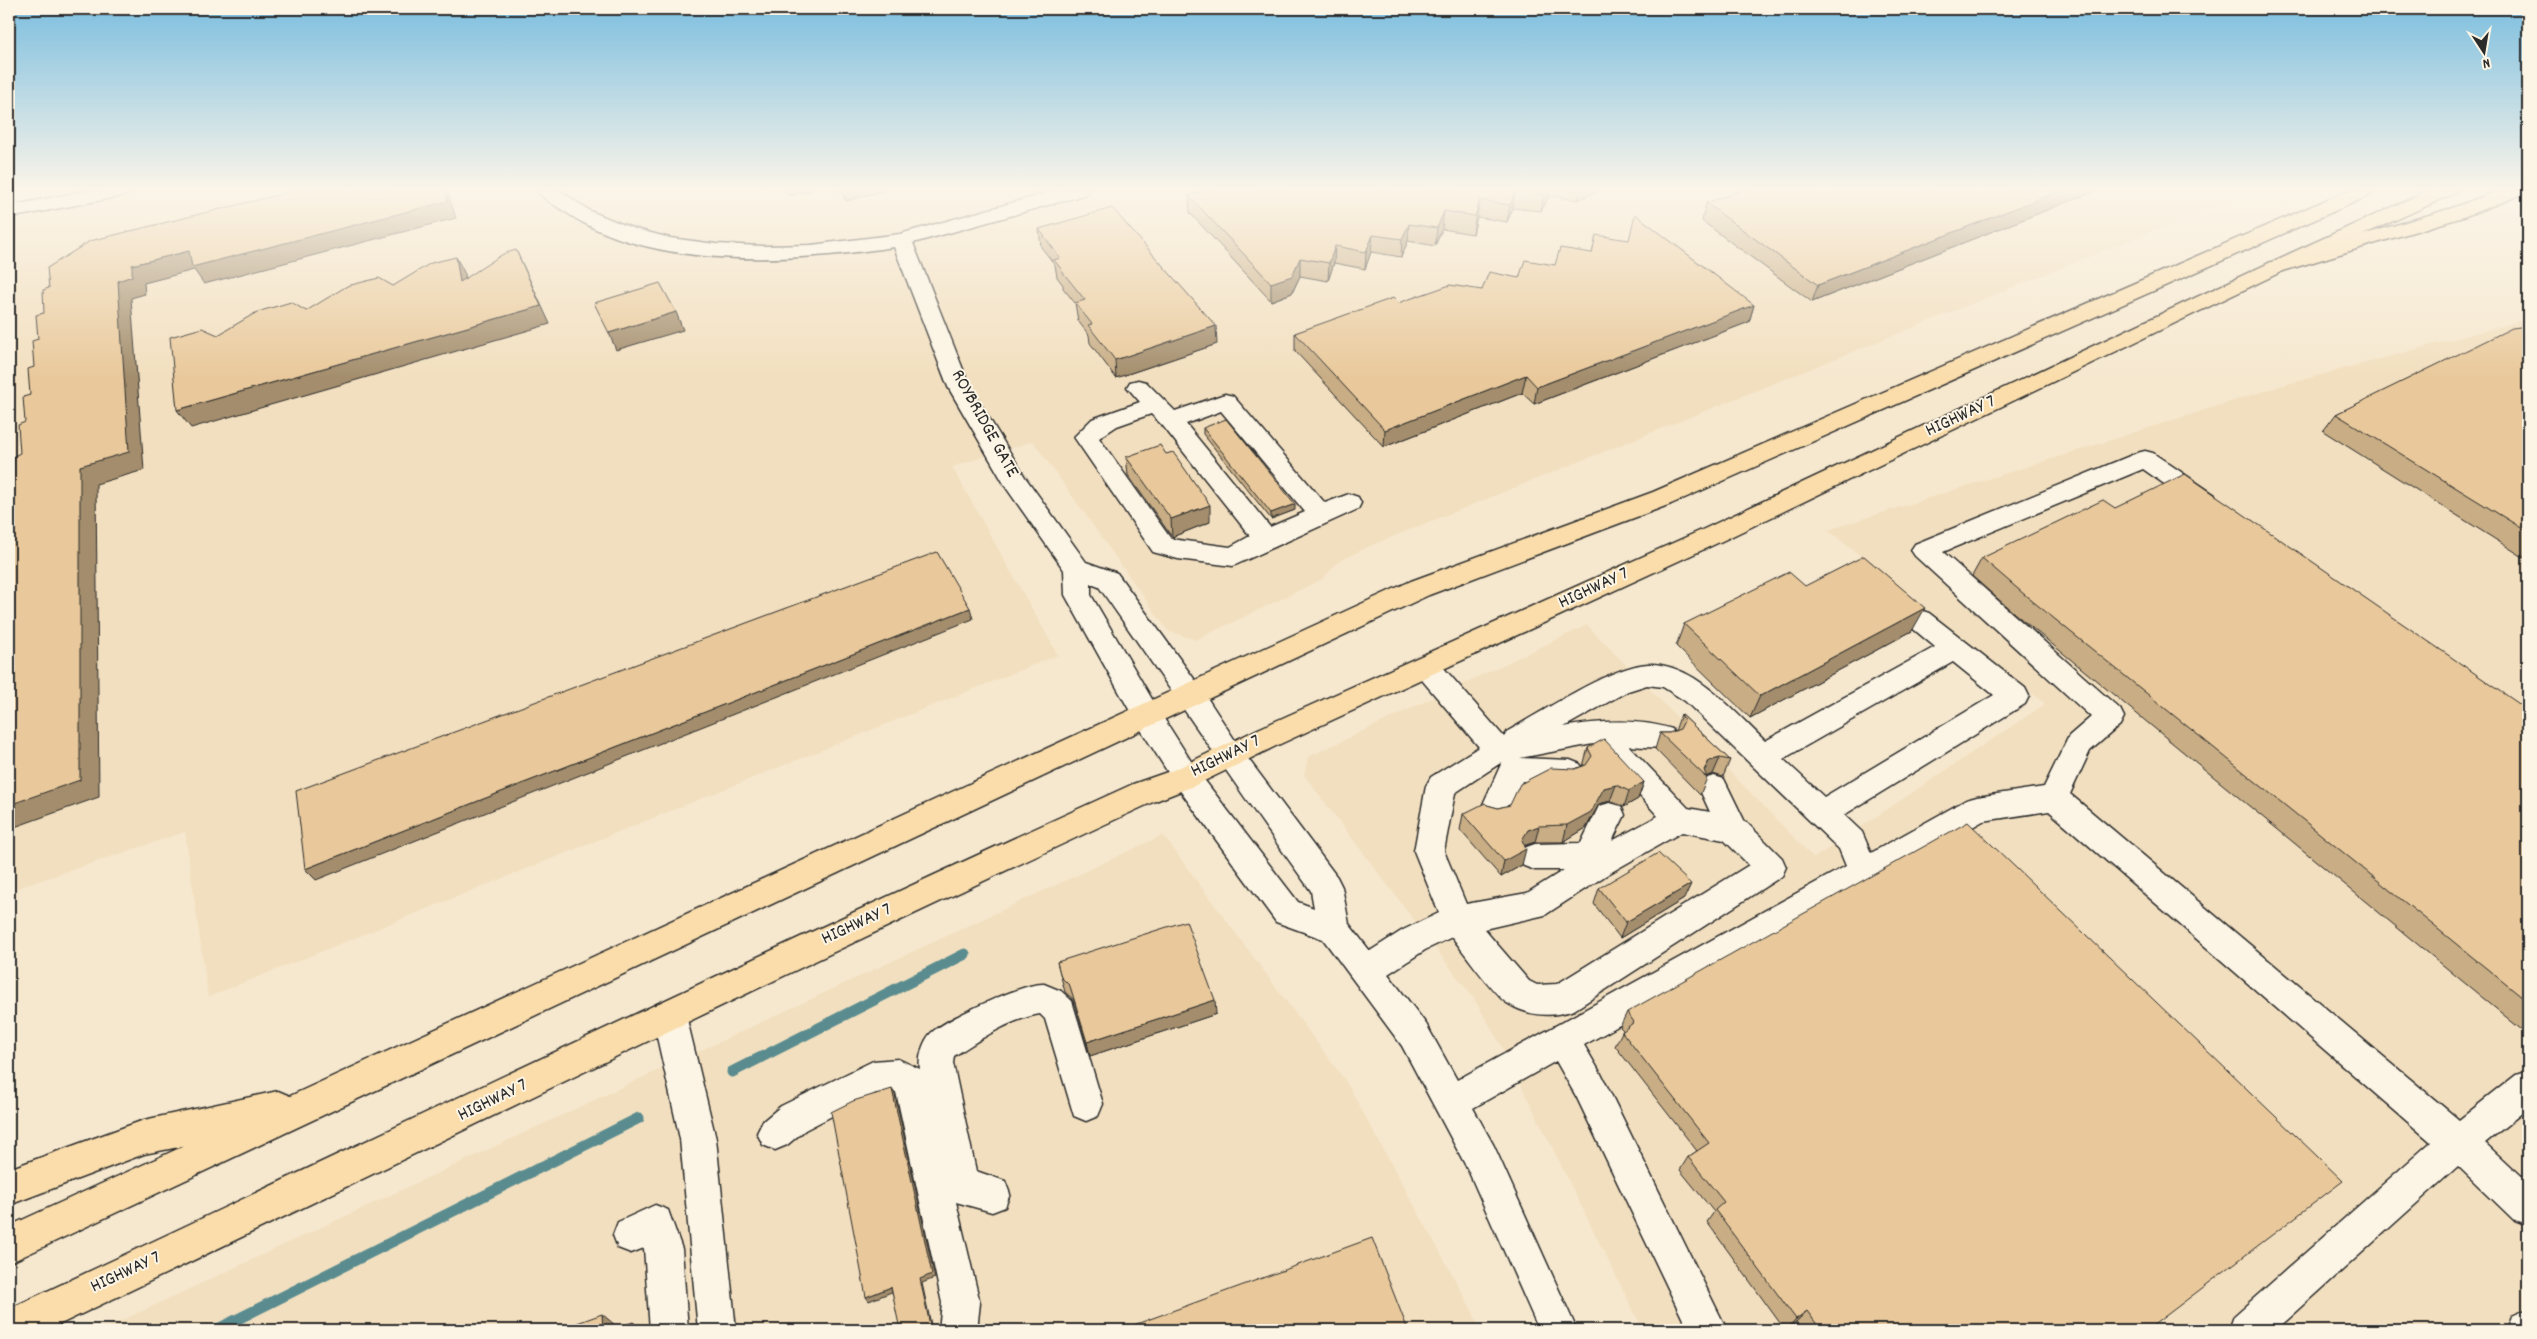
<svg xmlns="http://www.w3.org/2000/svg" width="2537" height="1339" viewBox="0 0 2537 1339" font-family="Dekko,sans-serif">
<rect width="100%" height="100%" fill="#f6e8cf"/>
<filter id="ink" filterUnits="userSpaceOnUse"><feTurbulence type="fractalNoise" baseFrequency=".02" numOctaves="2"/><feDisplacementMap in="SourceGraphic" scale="10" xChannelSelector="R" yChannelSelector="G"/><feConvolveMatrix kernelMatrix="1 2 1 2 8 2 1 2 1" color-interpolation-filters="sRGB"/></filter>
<g filter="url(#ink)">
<g fill="#f2dfbf">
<polygon points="16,190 2255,190 1372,545 1338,562 1323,579 1196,640 1168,631 1033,441 952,467 1058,655 208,997 185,832 9,891 9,211"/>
<polygon points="2528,319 2528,1330 1643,1330 1501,1045 1474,999 1304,775 1308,757 1587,625 1814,858 2045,704 1828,530 2280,386"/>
<polygon points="1163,835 1347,1083 1473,1312 1480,1330 101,1330"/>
</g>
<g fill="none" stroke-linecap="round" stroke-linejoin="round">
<g stroke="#5a8c8f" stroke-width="11">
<polyline points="732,1072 965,954"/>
<polyline points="216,1330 639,1118"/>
</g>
<defs>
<g id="minor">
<polygon points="91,190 132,190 129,194 122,196 9,218 9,206"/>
<path d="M536 190H559L590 211 632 228 670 238 716 244 764 246 811 245 900 234 1058 190H1089L1086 194 1070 199 913 243 970 387 1025 477 1086 562 1117 573 1200 687 1240 748 1337 877 1342 887 1349 924 1370 951 1403 930 1439 913 1414 851 1426 786 1431 777 1479 747 1416 673 1412 666 1416 659 1426 656 1436 659 1504 737 1508 731C1542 712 1611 666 1648 664 1663 663 1681 670 1694 678 1721 695 1743 720 1765 741L1935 647 1911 627 1907 620 1911 613 1920 610 1929 613 2025 688 2029 696 2025 704 1844 815 1862 832 1871 853 1966 800 1977 797 2044 787 2069 736 2091 717 1915 556 1911 550 1915 544 2137 453 2145 451 2153 453 2215 495 2218 501 2215 507 2206 510 2197 507 2143 469 1943 552 2120 709 2124 717 2120 725 2090 751 2070 794 2459 1120 2516 1075 2528 1071V1108L2485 1143 2528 1183V1226L2515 1221 2458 1166 2276 1330H2229L2234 1316 2431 1142 2049 811 1983 821 1584 1045 1601 1074 1727 1330H1688L1577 1098 1556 1061 1473 1108 1494 1146 1577 1330H1539L1468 1170 1402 1046 1323 939 1276 922 1176 785 1136 722 1065 595 1064 570 1007 489 948 387 894 247C795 262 654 271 567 213 557 206 543 200 536 190ZM1091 584 1099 587C1170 688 1239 791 1311 891L1314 908 1298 902 1196 769 1156 706 1091 595ZM1953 662 1994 695 1824 797 1783 759ZM1647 685 1663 687 1685 701 1839 849 1846 866 1457 1080 1426 1024 1388 974 1425 950 1452 937C1463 951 1495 996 1507 1003 1527 1016 1551 1018 1574 1010L1782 876 1786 867 1782 858 1744 820 1724 779 1714 776 1704 779 1699 788 1710 812 1688 808 1629 746 1662 748 1672 745 1676 737 1672 729C1638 718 1598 721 1564 727L1628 691ZM1593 744 1658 816 1612 841 1625 815 1621 806 1610 803 1599 806 1581 843 1535 844 1524 848 1520 857 1524 866 1535 870H1564L1527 893 1466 904 1444 851 1455 793 1502 762 1480 811 1484 820 1495 823 1506 820 1522 781 1570 784 1580 780 1585 772 1580 764 1570 760 1520 758ZM1682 832 1724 840 1749 865 1557 984 1537 985 1529 981 1484 929 1545 915 1608 874Z"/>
<path d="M1138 380 1146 382 1175 411 1225 394 1233 396 1325 503 1349 494 1358 497 1361 503 1358 509 1233 566 1178 559 1153 552 1074 437 1092 419 1140 402 1127 387 1130 382ZM1221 411 1305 512 1270 527 1186 424ZM1151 414 1163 426 1250 536 1230 547 1171 539 1099 438 1117 426Z"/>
<path d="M1044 984 1061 991 1072 1001 1103 1104 1098 1116 1086 1121 1074 1116 1045 1019 1040 1014C1010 1019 979 1040 954 1056L953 1063 976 1171 1005 1181 1010 1194 1005 1207 992 1212 956 1202 980 1303 977 1330H939L942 1303 896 1092 876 1093 805 1130 787 1145 775 1150 763 1145 757 1133 763 1121 781 1106 873 1061 898 1059 920 1069C918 1058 923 1041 931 1033 946 1019 1025 982 1044 984Z"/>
<polygon points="669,1000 681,1004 686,1015 716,1139 736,1330 698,1330 680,1139 652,1015 657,1004"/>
<polygon points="655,1205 668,1210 682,1249 688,1330 650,1330 644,1248 631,1253 618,1248 613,1235 618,1222"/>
<polygon points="2528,1309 2528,1330 2507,1330 2512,1316"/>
</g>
<g id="major">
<polygon points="2349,190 2376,190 2373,194 1671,504 1429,595 9,1263 9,1226 184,1146 144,1154 9,1205 9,1169 144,1120 278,1091 290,1096 1411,581 1653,492"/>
<path d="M2430 190H2456L2453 194 2283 271 1722 541 1278 745 1196 785 1153 802C783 973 417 1154 48 1330H9V1309C383 1134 756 955 1133 784L1176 769 1258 729 1704 529 2269 263Z"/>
</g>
<polygon id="highway" points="2501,190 2528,190 2528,192 2463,217 2283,271 2276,273 2269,271 2266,267 2269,263 2449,209"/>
</defs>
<use href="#minor" stroke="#2b2b2b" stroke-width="3"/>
<use href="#major" stroke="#2b2b2b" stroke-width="3"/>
<use href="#highway" stroke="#2b2b2b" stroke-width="3"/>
<use href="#minor" fill="#fcf5e5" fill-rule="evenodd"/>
<use href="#major" fill="#faddab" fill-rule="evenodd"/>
<use href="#highway" fill="#faddab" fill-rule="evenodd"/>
</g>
<g fill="#c8ad85" stroke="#2b2b2b">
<polygon points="784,190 812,190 789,196"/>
<polygon points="839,190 885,190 846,201"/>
<polygon points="1209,190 1600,190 1578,200 1549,196 1541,211 1513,208 1507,222 1477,217 1473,234 1442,229 1435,246 1408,241 1401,257 1371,252 1365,269 1334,263 1328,281 1300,276 1292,293 1271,301 1190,213 1189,196"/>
<polygon points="1744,190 2098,190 1812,302 1702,221 1706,203"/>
<polygon points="1039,229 1217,344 1116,378 1090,343 1089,335 1078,321 1075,303 1063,288 1063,285 1057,277 1055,265 1041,247"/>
<polygon points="1519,278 1754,305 1749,322 1534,404 1522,393 1384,447 1295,351 1295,333 1398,303 1482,290"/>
<polygon points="2528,326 2528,560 2323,431 2336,414"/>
<polygon points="1203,428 1295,510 1271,519 1203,434"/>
<polygon points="1126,457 1210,522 1172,537 1128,475"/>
<polygon points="2115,508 2528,710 2528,1035 2014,613 1972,576 1982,558"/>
<polygon points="1684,624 1912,631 1750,718 1676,646"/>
<polygon points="1681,714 1730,760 1723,777 1713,774 1706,777 1707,778 1700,795 1655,749 1660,733 1669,733 1675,731"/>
<polygon points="1588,748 1644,782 1638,799 1624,807 1610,801 1599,804 1586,828 1563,842 1535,842 1524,846 1522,865 1501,877 1460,830 1463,814 1487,805 1498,808 1510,805 1575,769 1583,766"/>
<polygon points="1599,888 1684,899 1620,938 1594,904"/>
<polygon points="1057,962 1216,1014 1090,1056 1074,1000 1065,992"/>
<polygon points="1627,1012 2147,1330 1802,1330 1796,1322 1785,1330 1707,1222 1714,1212 1680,1170 1688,1157 1697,1151 1615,1046 1623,1030 1620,1027"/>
</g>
<g fill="#a38d6c" stroke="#2b2b2b">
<polygon points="444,190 447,190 456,218 204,284 194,270 144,283 145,294 131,298 144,470 96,484 99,797 9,829 9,805 80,466 118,281 132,265 189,251"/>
<polygon points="787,190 812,190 789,196"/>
<polygon points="843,190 885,190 846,201"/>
<polygon points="1546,190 1550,190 1549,196 1541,211 1544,194"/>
<polygon points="1580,190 1600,190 1578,200"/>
<polygon points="2062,190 2098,190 1812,302 1818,285"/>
<polygon points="1515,191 1513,208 1507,222 1510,205"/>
<polygon points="1480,200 1477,217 1473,234 1475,216"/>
<polygon points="1444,211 1442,229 1435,246 1437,228"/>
<polygon points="1409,224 1408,241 1401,257 1402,239"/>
<polygon points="1373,235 1371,252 1365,269 1366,252"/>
<polygon points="1335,246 1334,263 1328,281 1329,263"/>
<polygon points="516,250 550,324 191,428 177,410 541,306"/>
<polygon points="456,257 465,274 469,299 460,282"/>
<polygon points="1300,258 1300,276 1292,293 1271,301 1271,283"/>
<polygon points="1754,305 1749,322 1534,404 1537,387"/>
<polygon points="676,312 683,330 616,350 609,333"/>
<polygon points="1216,326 1217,344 1116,378 1115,360"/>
<polygon points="1526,375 1522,393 1384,447 1385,430"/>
<polygon points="1295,504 1295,510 1271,519 1271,513"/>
<polygon points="1210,505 1210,522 1172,537 1171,519"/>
<polygon points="970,608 973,619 316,880 305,869"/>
<polygon points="1925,608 1912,631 1750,718 1760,696"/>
<polygon points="1720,758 1713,774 1705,777 1703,774 1709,761"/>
<polygon points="1644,782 1638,799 1624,807 1629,791"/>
<polygon points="1616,785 1610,801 1599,804 1586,828 1563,842 1567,825 1604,788"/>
<polygon points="1539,826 1535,842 1523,846 1526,849 1522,865 1501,877 1504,861 1528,830"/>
<polygon points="1691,884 1684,899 1620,938 1626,922"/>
<polygon points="1215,1000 1216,1014 1090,1056 1087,1042"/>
<polygon points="892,1089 895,1094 935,1278 922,1283 932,1329 929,1330 918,1330"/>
<polygon points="891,1287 894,1291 869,1301 866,1297"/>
<polygon points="1807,1311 1796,1322 1785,1330 1796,1319"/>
<polygon points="602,1314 615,1325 616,1330 603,1330"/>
<polygon points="633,1322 643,1330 633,1330"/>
</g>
<g fill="#e9c99b" stroke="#2b2b2b">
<polygon points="298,190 444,190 448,201 192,267 189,251 132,265 132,276 118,281 129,452 80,466 80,780 9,805 9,526 11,526 14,456 20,453 18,425 25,422 23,397 30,395 28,369 34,367 32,341 38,339 36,315 44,313 43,290 49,288 47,268 90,241"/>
<polygon points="1209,190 1546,190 1544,194 1515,191 1510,205 1480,200 1475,216 1444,211 1437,228 1409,224 1402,239 1373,235 1366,252 1335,246 1329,263 1300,258 1292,276 1271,283 1189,196"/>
<polygon points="1744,190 2062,190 1818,285 1706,203"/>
<polygon points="1112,208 1216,326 1115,360 1088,325 1092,324 1075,303 1085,300 1061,270 1062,270 1054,260 1060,258 1039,229"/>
<polygon points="1635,214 1754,305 1537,387 1526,375 1385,430 1295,333 1393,298 1398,303 1450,285 1482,290 1489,272 1519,278 1525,260 1555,265 1560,248 1592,253 1596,235 1629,240"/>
<polygon points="516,250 541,306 177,410 170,337 202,328 218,335 257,312 291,302 306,311 347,286 379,278 393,286 431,263 456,257 460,282 503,254"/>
<polygon points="660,283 676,312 609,333 594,303"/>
<polygon points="2528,326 2528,532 2336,414 2512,328"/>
<polygon points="1226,419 1295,504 1271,513 1203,428"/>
<polygon points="1160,445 1166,454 1173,452 1210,505 1171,519 1126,457"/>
<polygon points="2185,474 2528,710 2528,1002 2025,595 1982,558 2103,500 2115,508"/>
<polygon points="937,552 970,608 305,869 296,791"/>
<polygon points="1864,556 1925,608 1760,696 1684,624 1789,572 1805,586"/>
<polygon points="1681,714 1730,760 1720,758 1709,761 1704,770 1707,778 1660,733 1669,733 1680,729 1684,721"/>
<polygon points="1604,739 1644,782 1629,791 1616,785 1604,788 1591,812 1567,825 1539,826 1528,830 1522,840 1526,849 1504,861 1463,814 1485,803 1487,805 1498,808 1510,805 1520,784 1551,768 1575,769 1586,765 1592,756 1588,748"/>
<polygon points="1968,822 2343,1181 2147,1330 1821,1330 1807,1311 1796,1319 1715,1210 1724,1202 1688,1157 1709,1143 1622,1032 1634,1022 1627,1012"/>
<polygon points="1658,853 1691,884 1626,922 1599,888"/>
<polygon points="1186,921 1215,1000 1087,1042 1070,986 1061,977 1057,962"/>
<polygon points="892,1089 932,1274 920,1279 930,1325 918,1330 900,1330 891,1287 866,1297 831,1112 853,1101"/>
<polygon points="1372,1238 1408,1330 1120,1330"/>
<polygon points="602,1314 603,1330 569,1330 569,1326"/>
<polygon points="633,1322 633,1330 611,1330"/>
</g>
</g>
<linearGradient id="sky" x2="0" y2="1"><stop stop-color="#7cbedf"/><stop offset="0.5" stop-color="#fbf5e9"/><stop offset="1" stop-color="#fbf5e9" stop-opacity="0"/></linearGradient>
<rect width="2537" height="378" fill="url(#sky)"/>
<g text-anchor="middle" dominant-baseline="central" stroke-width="4" stroke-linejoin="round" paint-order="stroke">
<g font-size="19" fill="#2b2b2b" stroke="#fcf5e5">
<text transform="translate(1961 417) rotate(-25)">HIGHWAY 7</text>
<text transform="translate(984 424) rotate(61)">ROYBRIDGE GATE</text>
<text transform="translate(1594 589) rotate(-25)">HIGHWAY 7</text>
<text transform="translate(1226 757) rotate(-26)">HIGHWAY 7</text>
<text transform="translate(857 925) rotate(-25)">HIGHWAY 7</text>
<text transform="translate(493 1101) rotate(-26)">HIGHWAY 7</text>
<text transform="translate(126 1273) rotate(-25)">HIGHWAY 7</text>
</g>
</g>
<rect width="2537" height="1339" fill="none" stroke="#fcf5e5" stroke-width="30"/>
<rect x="15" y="15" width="2507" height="1309" fill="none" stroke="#2b2b2b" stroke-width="2" filter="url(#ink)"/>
<g transform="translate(2484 52) rotate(168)" stroke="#fcf5e5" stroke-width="4" paint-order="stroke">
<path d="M0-4L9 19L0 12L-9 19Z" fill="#2b2b2b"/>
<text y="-8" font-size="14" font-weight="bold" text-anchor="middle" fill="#2b2b2b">N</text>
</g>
</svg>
